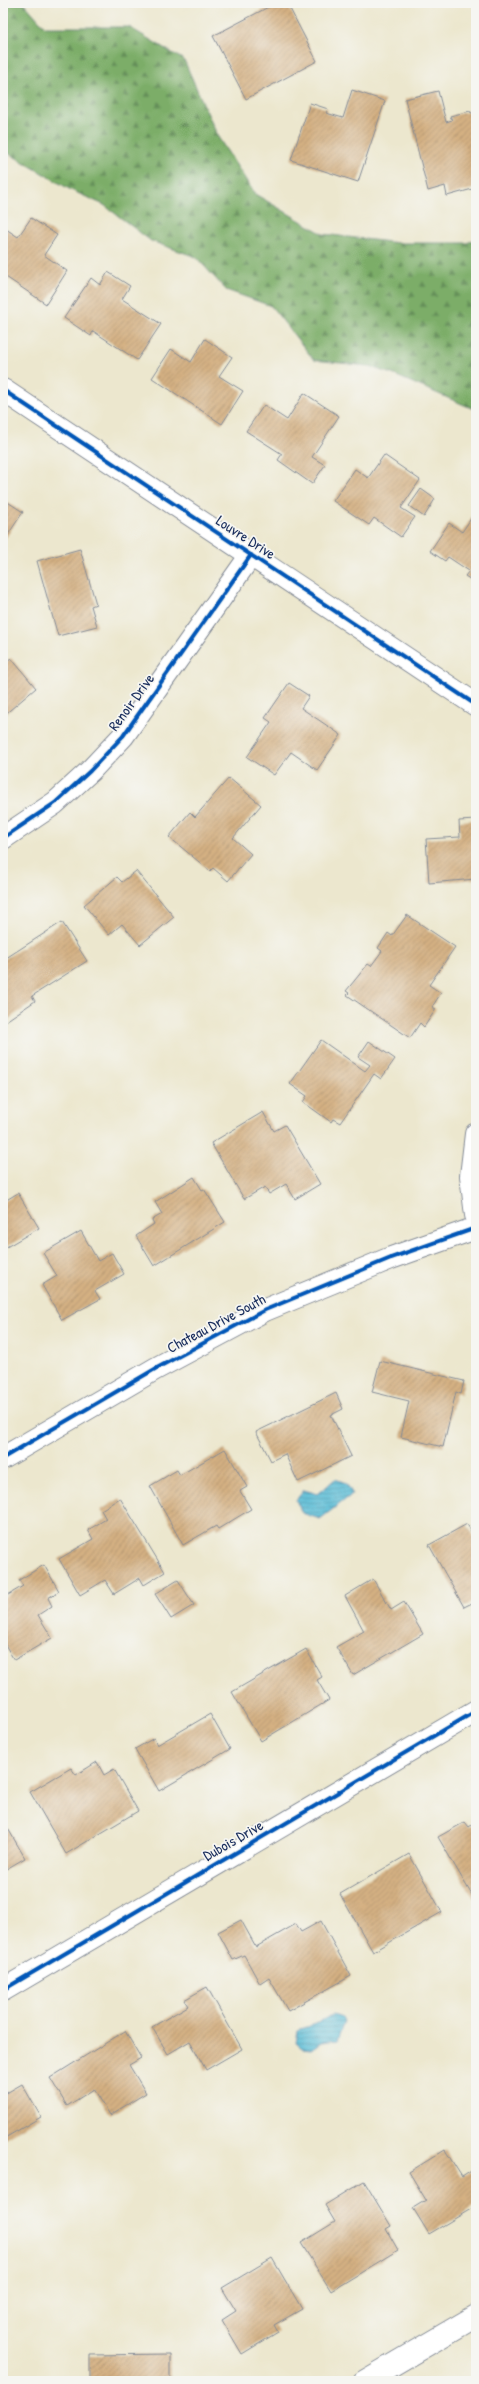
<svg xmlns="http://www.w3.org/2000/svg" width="479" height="2384" viewBox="0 0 479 2384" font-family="'Patrick Hand',sans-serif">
<defs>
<pattern id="forest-firs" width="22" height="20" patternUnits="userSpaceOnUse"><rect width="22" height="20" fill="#7bad68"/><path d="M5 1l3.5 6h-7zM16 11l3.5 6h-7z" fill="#648d59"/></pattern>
<pattern id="water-rules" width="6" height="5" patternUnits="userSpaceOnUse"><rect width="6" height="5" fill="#57bbd5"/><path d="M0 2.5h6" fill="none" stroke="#4798b0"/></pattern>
<pattern id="building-hatch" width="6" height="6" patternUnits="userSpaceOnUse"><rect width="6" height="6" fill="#d4b082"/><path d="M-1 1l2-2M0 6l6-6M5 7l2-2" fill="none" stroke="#ab906e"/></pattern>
</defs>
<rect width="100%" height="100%" fill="#f6f6f2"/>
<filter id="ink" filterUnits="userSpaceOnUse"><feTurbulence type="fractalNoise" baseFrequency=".025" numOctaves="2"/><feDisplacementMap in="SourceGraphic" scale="8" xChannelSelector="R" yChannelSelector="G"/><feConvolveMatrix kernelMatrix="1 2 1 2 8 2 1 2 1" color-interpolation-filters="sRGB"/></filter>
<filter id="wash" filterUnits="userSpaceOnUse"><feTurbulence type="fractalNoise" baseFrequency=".012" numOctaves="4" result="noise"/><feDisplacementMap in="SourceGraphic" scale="16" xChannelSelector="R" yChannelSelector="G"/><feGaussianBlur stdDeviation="0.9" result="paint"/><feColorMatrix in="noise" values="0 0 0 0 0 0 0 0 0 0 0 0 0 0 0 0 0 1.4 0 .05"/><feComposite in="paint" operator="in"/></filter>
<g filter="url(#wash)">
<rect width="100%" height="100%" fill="#ece7ce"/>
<polygon fill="url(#forest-firs)" stroke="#4b6e63" points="3,3 24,3 45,27 129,27 184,60 218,137 255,194 323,234 398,243 467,243 476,239 476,410 392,374 367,366 314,360 271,306 226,290 196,257 151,241 104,205 71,190 3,150"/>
<g fill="url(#water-rules)" stroke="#39759a">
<polygon points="335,1479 346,1483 352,1493 350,1496 320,1519 302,1513 296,1500 304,1490 318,1494"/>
<polygon points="333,2014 342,2017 344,2022 337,2040 321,2042 311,2049 302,2048 296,2043 298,2030 316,2024"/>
</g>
<g id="blocks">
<g fill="url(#building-hatch)">
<polygon points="276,3 287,3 317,61 246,99 213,36"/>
<polygon points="352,90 385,101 358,182 291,160 310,103 328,109 326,113 343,118"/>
<polygon points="438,91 446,122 452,120 450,116 470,111 471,113 476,112 476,188 447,196 445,186 428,191 405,99"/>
<polygon points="31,218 57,235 44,255 67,271 46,304 3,275 3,227 18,237"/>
<polygon points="108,272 130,286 122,299 161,324 137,360 93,331 91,336 64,318 91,278 100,285"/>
<polygon points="205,339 232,357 219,376 243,391 222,424 152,378 171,349 191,362"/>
<polygon points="304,393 339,416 312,457 325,465 312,484 278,460 282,454 246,431 264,405 287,420"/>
<polygon points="384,455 420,480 401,508 415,517 401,537 374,518 369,525 333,501 355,469 368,478"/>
<polygon points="421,489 435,499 424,517 409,506"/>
<polygon points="3,499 23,512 3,542"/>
<polygon points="476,511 476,583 465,576 469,571 448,557 445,561 430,551 449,523 462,532"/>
<polygon points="80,549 96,604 91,606 97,626 58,636 37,561"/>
<polygon points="11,658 36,688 3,716 3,664"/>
<polygon points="289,683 309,696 301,708 341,735 317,770 291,752 274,775 247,757 271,722 265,718"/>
<polygon points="229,778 261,805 233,838 251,854 228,881 213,868 210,871 169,837 190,812 195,817"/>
<polygon points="476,820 476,879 429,883 426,839 460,837 459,821"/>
<polygon points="136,871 174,917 140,945 122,924 109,935 84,905 117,877 122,882"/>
<polygon points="407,915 455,947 429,985 441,993 432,1007 436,1009 424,1027 420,1023 410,1038 347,995 349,993 346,991 368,964 371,966 382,951 378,948 388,933 392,936"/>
<polygon points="62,922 87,961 32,996 35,1001 3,1023 3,960"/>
<polygon points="321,1040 365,1071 370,1065 358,1057 369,1041 395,1059 381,1079 374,1074 340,1123 333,1119 331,1122 303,1102 307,1096 290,1084"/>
<polygon points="263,1112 274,1131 285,1125 320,1184 295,1199 286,1184 269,1194 265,1187 244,1199 211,1143"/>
<polygon points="194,1177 202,1190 204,1189 225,1222 154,1266 136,1236 154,1224 152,1220 162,1214 155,1202"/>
<polygon points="18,1193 39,1228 3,1249 3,1202"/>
<polygon points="81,1231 98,1261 112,1253 124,1274 95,1291 100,1299 62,1320 42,1285 57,1276 43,1253"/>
<polygon points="380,1361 464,1381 461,1394 456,1392 443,1447 401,1437 409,1401 372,1392"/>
<polygon points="336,1393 343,1409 331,1415 351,1456 298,1482 285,1454 271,1461 256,1432"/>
<polygon points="225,1449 247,1487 240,1491 251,1509 218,1529 216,1526 183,1545 150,1486 177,1470 180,1475"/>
<polygon points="120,1498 165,1572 144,1585 140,1578 114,1594 105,1580 80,1595 59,1559 93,1539 88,1530 106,1519 101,1510"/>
<polygon points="467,1524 476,1540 476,1601 464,1607 429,1545"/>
<polygon points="44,1565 59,1591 48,1598 52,1606 38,1615 52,1638 14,1660 3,1641 3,1598 23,1586 19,1580"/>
<polygon points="373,1579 391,1610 404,1602 423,1634 353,1675 336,1647 364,1631 345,1596"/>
<polygon points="178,1580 194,1605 171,1619 155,1594"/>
<polygon points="306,1649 322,1677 317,1680 329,1700 261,1741 232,1692"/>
<polygon points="210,1714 230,1749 159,1791 135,1749 154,1738 157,1745"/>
<polygon points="97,1762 104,1775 114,1769 138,1811 66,1854 30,1792 71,1768 76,1775"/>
<polygon points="3,1820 25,1858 3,1871"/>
<polygon points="465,1822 469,1827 476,1822 476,1902 438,1837"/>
<polygon points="409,1854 442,1912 373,1952 340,1894"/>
<polygon points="241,1920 256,1947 296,1924 301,1932 321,1921 351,1976 288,2011 269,1978 260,1984 244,1955 233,1960 218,1932"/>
<polygon points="207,1987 242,2049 206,2070 190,2041 168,2054 152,2027 188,2006 184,2000"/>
<polygon points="125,2031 141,2058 129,2065 146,2093 110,2115 94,2089 67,2106 50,2078"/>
<polygon points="22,2084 41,2117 3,2139 3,2095"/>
<polygon points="445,2150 462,2177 476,2168 476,2206 429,2234 413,2208 426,2200 409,2172"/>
<polygon points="364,2181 391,2226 386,2229 398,2250 331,2291 301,2243 335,2222 325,2205"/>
<polygon points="272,2258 302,2309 274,2325 278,2332 242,2354 222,2320 236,2311 222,2288"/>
<polygon points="170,2354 170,2381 90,2381 90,2355"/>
</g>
</g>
</g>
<g filter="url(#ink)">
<use href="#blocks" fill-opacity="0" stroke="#848b96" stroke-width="1"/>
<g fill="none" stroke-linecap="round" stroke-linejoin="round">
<defs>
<g id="minor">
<polyline points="3,390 476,705"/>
<polyline points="3,838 55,803 90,771 123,736 251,555"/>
<polyline points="476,1134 471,1176 476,1215"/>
<polyline points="3,1458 155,1369 265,1310 391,1258 476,1228"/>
<polyline points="3,1990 476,1711"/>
<polyline points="365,2381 476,2316"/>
</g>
</defs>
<use href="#minor" stroke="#848b96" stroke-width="24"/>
<use href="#minor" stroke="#fff" stroke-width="22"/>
<defs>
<g id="cycleway">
<polyline points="3,390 476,705"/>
<polyline points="3,838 55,803 90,771 123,736 251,555"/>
<polyline points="3,1458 155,1369 265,1310 391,1258 476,1228"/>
<polyline points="3,1990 476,1711"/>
</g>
</defs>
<use href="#cycleway" stroke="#f6f6f2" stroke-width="6"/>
<use href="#cycleway" stroke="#0057b8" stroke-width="4"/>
</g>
</g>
<g text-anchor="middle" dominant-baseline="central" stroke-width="3.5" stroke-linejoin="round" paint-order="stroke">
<g font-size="15" fill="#1b2f5e" stroke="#f6f6f2">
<text transform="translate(246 537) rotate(33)">Louvre Drive</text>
<text transform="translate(131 702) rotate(-54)">Renoir Drive</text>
<text transform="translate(216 1323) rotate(-28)">Chateau Drive South</text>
<text transform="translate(233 1840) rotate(-30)">Dubois Drive</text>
</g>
</g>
<rect width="479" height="2384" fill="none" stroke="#f6f6f2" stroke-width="16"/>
</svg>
